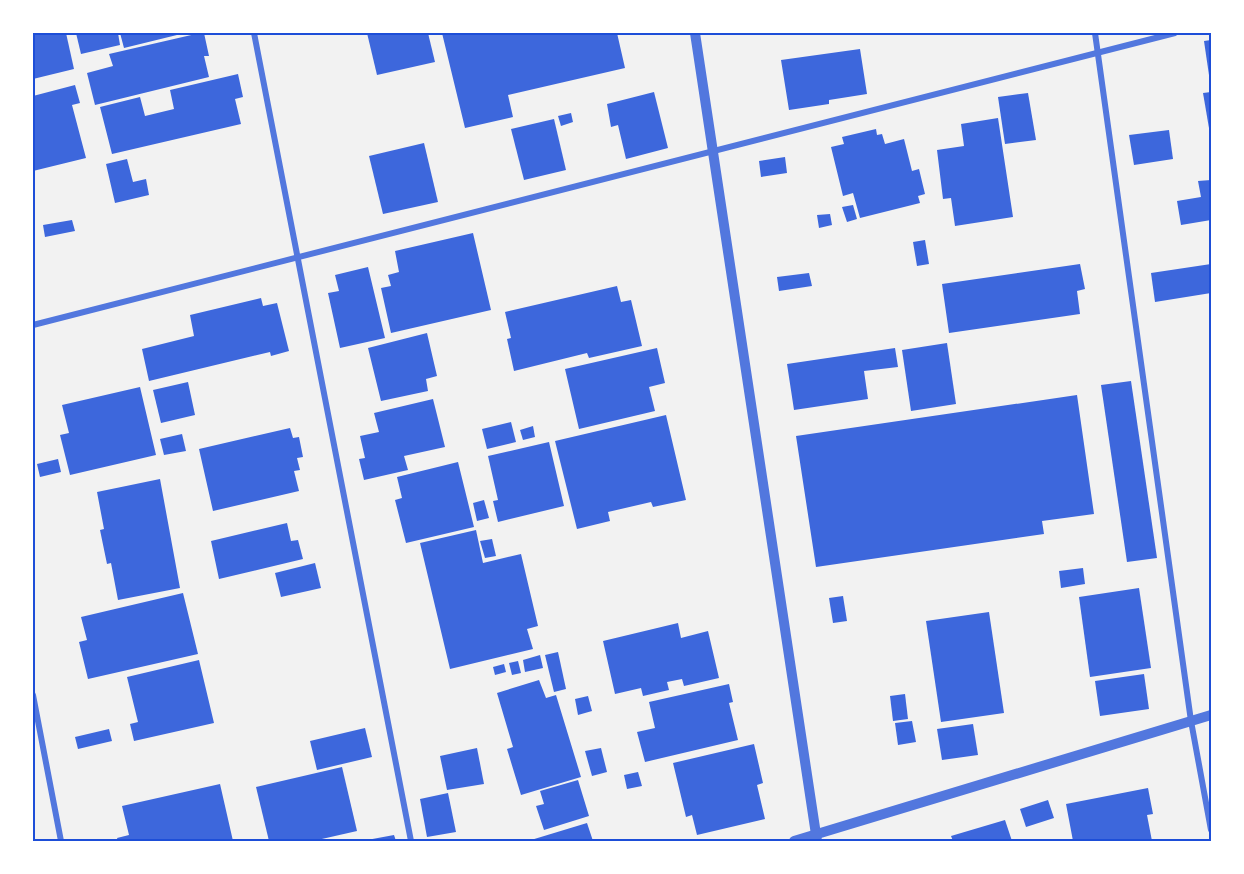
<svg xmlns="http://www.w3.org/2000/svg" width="1244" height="874" viewBox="0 0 1244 874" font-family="'Alegreya Sans',sans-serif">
<rect width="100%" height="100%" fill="#f2f2f2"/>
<g fill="#3d67dc">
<polygon points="33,33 66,33 74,69 33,79"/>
<polygon points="76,33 118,33 120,45 81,54"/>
<polygon points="120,33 181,33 181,34 124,48"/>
<polygon points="200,33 204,33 209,56 204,56 209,77 95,105 87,73 113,66 109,54"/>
<polygon points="367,33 428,33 435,62 377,75"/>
<polygon points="442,33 617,33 625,68 508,95 513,117 465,128"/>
<polygon points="1211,40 1211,82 1210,82 1204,41"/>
<polygon points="860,49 867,94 829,100 829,104 789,110 781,60"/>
<polygon points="238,74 243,97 235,99 241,124 112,154 100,107 140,97 145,116 174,109 170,90"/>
<polygon points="75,85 80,103 72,105 86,158 33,171 33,96"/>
<polygon points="654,92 668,148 626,159 618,125 611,127 607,104"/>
<polygon points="1211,92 1211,134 1210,134 1203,93"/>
<polygon points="1028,93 1036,140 1005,144 998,97"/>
<polygon points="571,113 573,122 561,126 558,116"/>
<polygon points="998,118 1013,217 955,226 951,198 943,199 937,150 964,146 961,124"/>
<polygon points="554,119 566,170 524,180 511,129"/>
<polygon points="876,129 877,135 882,134 885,144 904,139 912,171 919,169 925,194 918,196 920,203 860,218 853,193 843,196 831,147 844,144 842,137"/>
<polygon points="1169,130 1173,159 1134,165 1129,135"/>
<polygon points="424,143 438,202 383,214 369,156"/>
<polygon points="785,157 787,173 761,177 759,161"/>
<polygon points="127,159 133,182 146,179 149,195 115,203 106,164"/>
<polygon points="1211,180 1211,220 1181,225 1177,201 1201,197 1198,181"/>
<polygon points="853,205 857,219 847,222 842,207"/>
<polygon points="830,214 832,225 819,228 817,215"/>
<polygon points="72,220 75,231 45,237 43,225"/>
<polygon points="473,233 491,310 391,333 381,288 391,286 388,275 399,272 395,251"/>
<polygon points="925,240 929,264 917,266 913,242"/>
<polygon points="1080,264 1085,289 1077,291 1080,314 949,333 942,284"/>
<polygon points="1211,264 1211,293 1155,302 1151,273"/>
<polygon points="368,267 385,338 340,348 328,293 339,291 335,275"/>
<polygon points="809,273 812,286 779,291 777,277"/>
<polygon points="617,286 621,302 631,300 642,346 589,358 587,353 514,371 507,339 511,338 505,312"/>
<polygon points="261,298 263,306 277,303 289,351 271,356 270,352 149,381 142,349 194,336 190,315"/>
<polygon points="427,333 437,376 426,379 428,391 381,401 368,348"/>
<polygon points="947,343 956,404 911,411 902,350"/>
<polygon points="657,348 665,383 649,387 655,411 579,429 565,369"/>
<polygon points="895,348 898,367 864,371 868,399 794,410 787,364"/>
<polygon points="1131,381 1157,558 1127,562 1101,385"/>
<polygon points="188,382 195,415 161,423 153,390"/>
<polygon points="140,387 156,455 70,475 60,435 69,433 62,405"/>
<polygon points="1077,395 1094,514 1042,521 1044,534 816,567 796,436"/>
<polygon points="433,399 445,447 404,456 408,470 364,480 359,459 365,458 360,436 379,432 374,413"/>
<polygon points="666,415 686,500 653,507 651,502 608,512 610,521 577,529 555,441"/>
<polygon points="511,422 516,442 487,449 482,429"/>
<polygon points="533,426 535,437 523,440 520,430"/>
<polygon points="290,428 293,438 299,437 303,457 297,458 300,470 294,471 299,491 213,511 199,449"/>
<polygon points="182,434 186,451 164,455 160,439"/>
<polygon points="549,442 564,506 498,522 493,501 498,500 488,456"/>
<polygon points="58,459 61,472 40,477 37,464"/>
<polygon points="458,462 474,527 406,543 395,500 402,498 397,477"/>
<polygon points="160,479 180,588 118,600 111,563 107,564 100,530 104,529 97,492"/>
<polygon points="484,500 489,518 477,521 473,503"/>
<polygon points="287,523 291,541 298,540 303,559 219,579 211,541"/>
<polygon points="476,530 483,563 521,554 538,626 527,629 533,649 450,669 420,543"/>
<polygon points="492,539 496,556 485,558 480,541"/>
<polygon points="315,563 321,588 281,597 275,573"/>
<polygon points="1083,568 1085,584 1061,588 1059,571"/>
<polygon points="1139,588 1151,668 1090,677 1079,597"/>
<polygon points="183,593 198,654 88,679 79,642 87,640 81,617"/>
<polygon points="843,596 847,621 833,623 829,598"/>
<polygon points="989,612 1004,713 941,722 926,621"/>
<polygon points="678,623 681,638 708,631 719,678 684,686 682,679 667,682 669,690 643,696 641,688 615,694 603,641"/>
<polygon points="558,652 566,689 554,692 545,655"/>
<polygon points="540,655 543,668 525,672 523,660"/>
<polygon points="199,660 214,723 134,741 130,724 138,722 127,677"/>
<polygon points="518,661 521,673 512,675 509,663"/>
<polygon points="504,664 506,672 495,675 493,667"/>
<polygon points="1144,674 1149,709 1100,716 1095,681"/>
<polygon points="539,680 546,698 556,695 581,777 521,795 507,749 513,747 497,693"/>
<polygon points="729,684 733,702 729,703 738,740 645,762 637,732 655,728 649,702"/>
<polygon points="905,694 908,719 893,721 890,696"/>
<polygon points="588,696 592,711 578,715 575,699"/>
<polygon points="912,721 916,742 898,745 895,723"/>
<polygon points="973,724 978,755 942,760 937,729"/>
<polygon points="365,728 372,757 317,770 310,741"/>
<polygon points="109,729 112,741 78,749 75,737"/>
<polygon points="754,744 763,783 757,785 765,819 697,835 692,815 686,817 673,763"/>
<polygon points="477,748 484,784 447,790 440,756"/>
<polygon points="601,748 607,772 592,776 585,751"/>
<polygon points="342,767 357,831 313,841 269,841 256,787"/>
<polygon points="638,772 642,786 627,789 624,775"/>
<polygon points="578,780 589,816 544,830 536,806 544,804 540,791"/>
<polygon points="220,784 233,841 118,841 117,838 129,835 122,806"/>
<polygon points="1148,788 1153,814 1147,815 1152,841 1073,841 1066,804"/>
<polygon points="448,793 456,832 427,837 420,799"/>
<polygon points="1048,800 1054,818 1026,827 1020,809"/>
<polygon points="1005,820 1012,841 953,841 951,836"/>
<polygon points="587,823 593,841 531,841 531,840"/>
<polygon points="394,835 396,841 367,841 367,840"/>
</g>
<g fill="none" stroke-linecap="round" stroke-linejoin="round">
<g stroke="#5277de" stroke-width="6">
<polyline points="254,33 411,841"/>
<polyline points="1095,33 1191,721 1211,830"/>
<polyline points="33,325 1175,33"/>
<polyline points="33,695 61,841"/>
</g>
<g stroke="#5277de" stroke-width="10">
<polyline points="695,33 817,841"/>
<polyline points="794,841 1211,715"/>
</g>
</g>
<rect width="1244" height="874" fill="none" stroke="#ffffff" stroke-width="69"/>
<rect x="34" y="34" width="1176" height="806" fill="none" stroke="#1d4ed8" stroke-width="2"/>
</svg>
